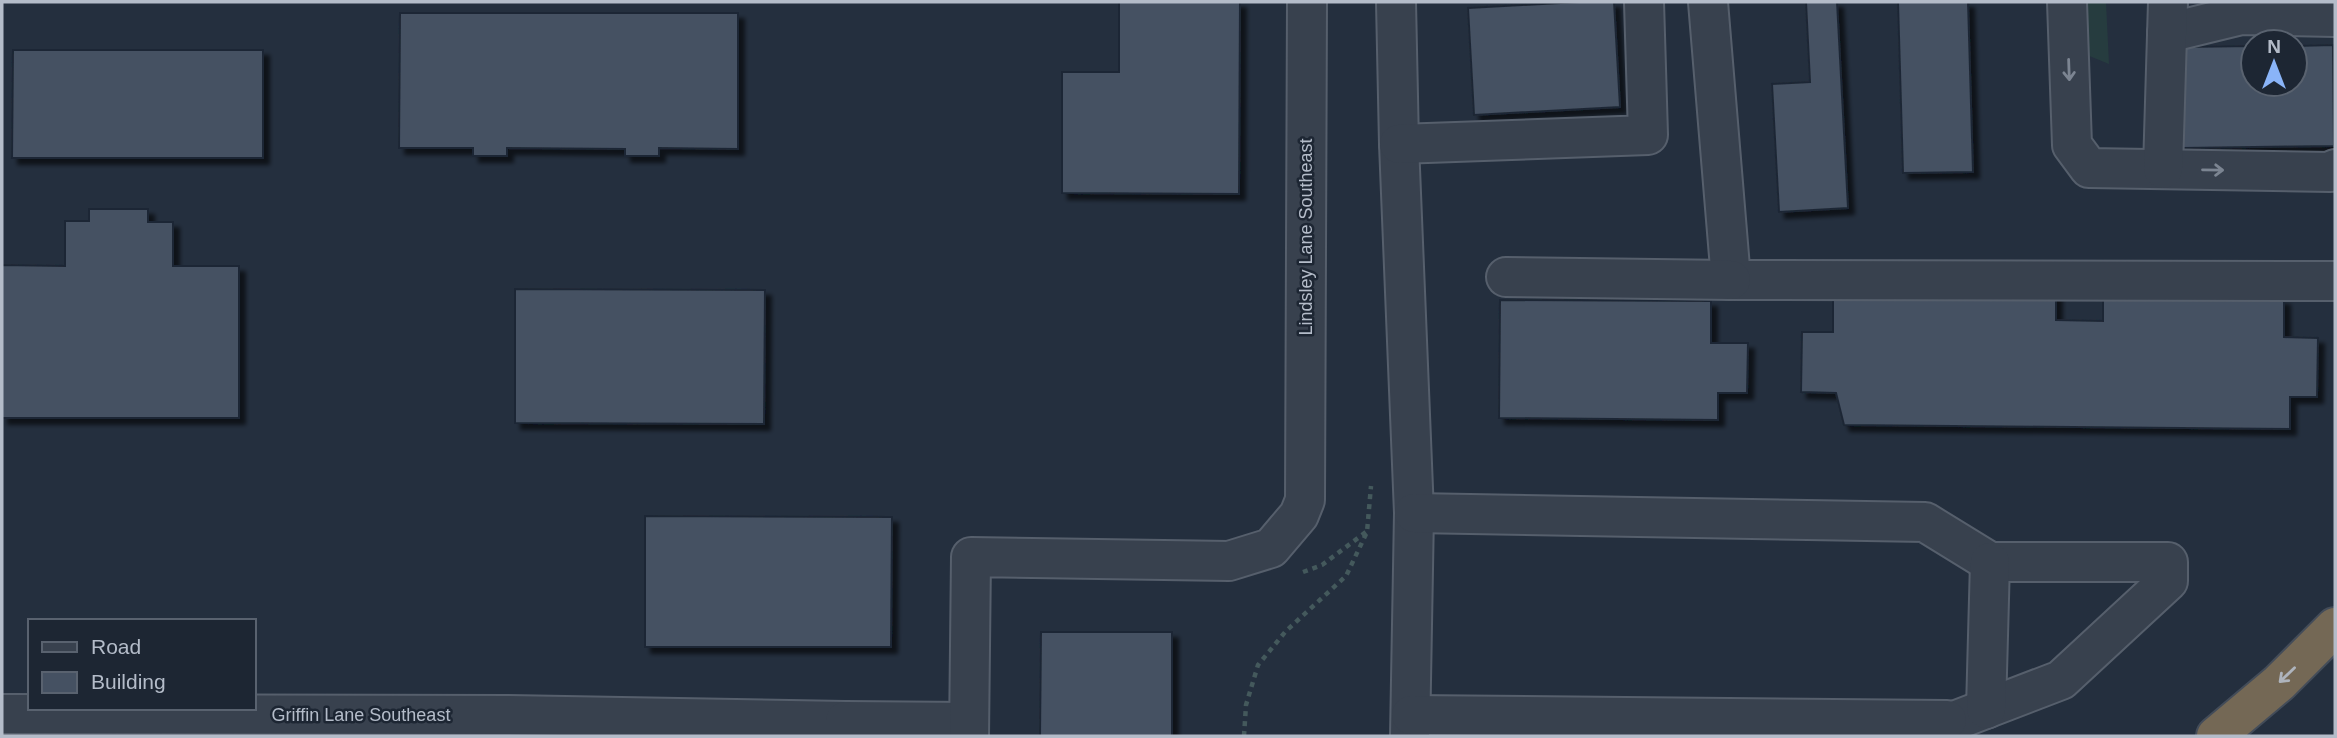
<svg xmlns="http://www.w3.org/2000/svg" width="2337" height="738" viewBox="0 0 2337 738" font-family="Helvetica,sans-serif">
<defs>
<filter id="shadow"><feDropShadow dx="6" dy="6" stdDeviation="2" flood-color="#0009"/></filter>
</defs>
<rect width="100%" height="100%" fill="#242f3e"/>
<polygon fill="#263c3f" points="2077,2 2106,2 2109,64 2065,46"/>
<g fill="#455162" stroke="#1f2835" stroke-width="2" filter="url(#shadow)">
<polygon points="1119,2 1240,2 1239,194 1062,193 1062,72 1119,72"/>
<polygon points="1579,2 1614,2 1620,107 1474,115 1468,8"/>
<polygon points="1806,2 1837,2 1848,208 1779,212 1772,84 1810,82"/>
<polygon points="1898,2 1968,2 1973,172 1903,173"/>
<polygon points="400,13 738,13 738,149 659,148 659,156 625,156 625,149 507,148 507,156 473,156 473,148 399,148"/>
<polygon points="2333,45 2334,146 2183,148 2181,47 2253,46 2253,84 2295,84 2295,46"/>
<polygon points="13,50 263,50 263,158 12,158"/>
<polygon points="89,209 148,209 148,222 173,222 173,266 239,266 239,418 2,418 2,265 65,266 65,221 89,221"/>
<polygon points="1833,287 2056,290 2056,320 2103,321 2103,297 2284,299 2284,337 2318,338 2317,397 2290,397 2290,429 1844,425 1836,393 1801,392 1802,332 1833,332"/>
<polygon points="515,289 765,290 764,424 515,423"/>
<polygon points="1500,300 1711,301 1711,343 1748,343 1747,393 1718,393 1718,420 1499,418"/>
<polygon points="645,516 892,517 891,647 645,647"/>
<polygon points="1041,632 1172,632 1172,736 1040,736"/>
</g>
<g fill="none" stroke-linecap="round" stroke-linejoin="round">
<defs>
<g id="minor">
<polyline points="1396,2 1399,144 1414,513 1410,736"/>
<polyline points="1708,2 1731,280 2335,281"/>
<polyline points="2067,2 2072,145 2089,168 2330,172 2335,169"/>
<polyline points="2167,33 2241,15 2335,17"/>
<polyline points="1399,144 1648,135 1644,2"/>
<polyline points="2163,169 2168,2"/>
<polyline points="1506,277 1731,280"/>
<polyline points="1414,513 1925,522 1990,562 2168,562 2168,581 2061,680 1915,736"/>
<polyline points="1986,709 1990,562"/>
<polyline points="2,714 509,715 845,721"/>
<polyline points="1411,715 1947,720"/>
<polyline points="845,736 845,721 969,722"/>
<polyline points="969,736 971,557 1229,561 1271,548 1299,515 1305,500 1307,2"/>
</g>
<polyline id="highway" points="2216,736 2279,683 2335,627"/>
</defs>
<use href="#minor" stroke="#565f6c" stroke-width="42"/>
<use href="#highway" stroke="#434c59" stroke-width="42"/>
<g stroke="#44595c" stroke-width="4.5" stroke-dasharray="5 5" stroke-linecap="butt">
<polyline points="1303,572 1322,565 1366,532"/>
<polyline points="1244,736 1246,705 1258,665 1286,631 1346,576 1367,532 1371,486"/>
</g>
<use href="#minor" stroke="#38414e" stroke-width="38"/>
<use href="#highway" stroke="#746855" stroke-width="38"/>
</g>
<defs><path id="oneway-shaft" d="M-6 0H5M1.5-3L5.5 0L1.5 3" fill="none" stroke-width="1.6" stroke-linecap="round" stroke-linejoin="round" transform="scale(1.75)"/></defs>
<g stroke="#7c8592">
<use href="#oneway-shaft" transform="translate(2069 70) rotate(88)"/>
<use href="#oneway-shaft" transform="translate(2213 170) rotate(1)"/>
</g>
<use stroke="#aeb4bd" href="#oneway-shaft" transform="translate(2287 675) rotate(136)"/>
<g text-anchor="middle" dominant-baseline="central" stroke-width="5" stroke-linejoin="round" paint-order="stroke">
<g font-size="18" fill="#b4bcc9" stroke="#1d2633">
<text transform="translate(1306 237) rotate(-90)">Lindsley Lane Southeast</text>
<text x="361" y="715">Griffin Lane Southeast</text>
</g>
</g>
<rect width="2337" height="738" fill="none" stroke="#b4bcc9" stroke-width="7"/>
<rect x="28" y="619" width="228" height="91" fill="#1d2633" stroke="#59626f" stroke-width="2"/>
<rect x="42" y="642" width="35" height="10" fill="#38414e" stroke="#59626f" stroke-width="2"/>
<text x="91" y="654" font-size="21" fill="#b4bcc9">Road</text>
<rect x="42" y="672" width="35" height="21" fill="#455162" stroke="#59626f" stroke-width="2"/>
<text x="91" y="689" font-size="21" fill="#b4bcc9">Building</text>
<g transform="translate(2274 63)"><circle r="33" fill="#1d2633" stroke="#59626f" stroke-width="2"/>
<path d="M0-5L12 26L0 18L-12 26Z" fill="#8ab4f8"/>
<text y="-10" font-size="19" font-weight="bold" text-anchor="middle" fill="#b4bcc9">N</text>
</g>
</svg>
